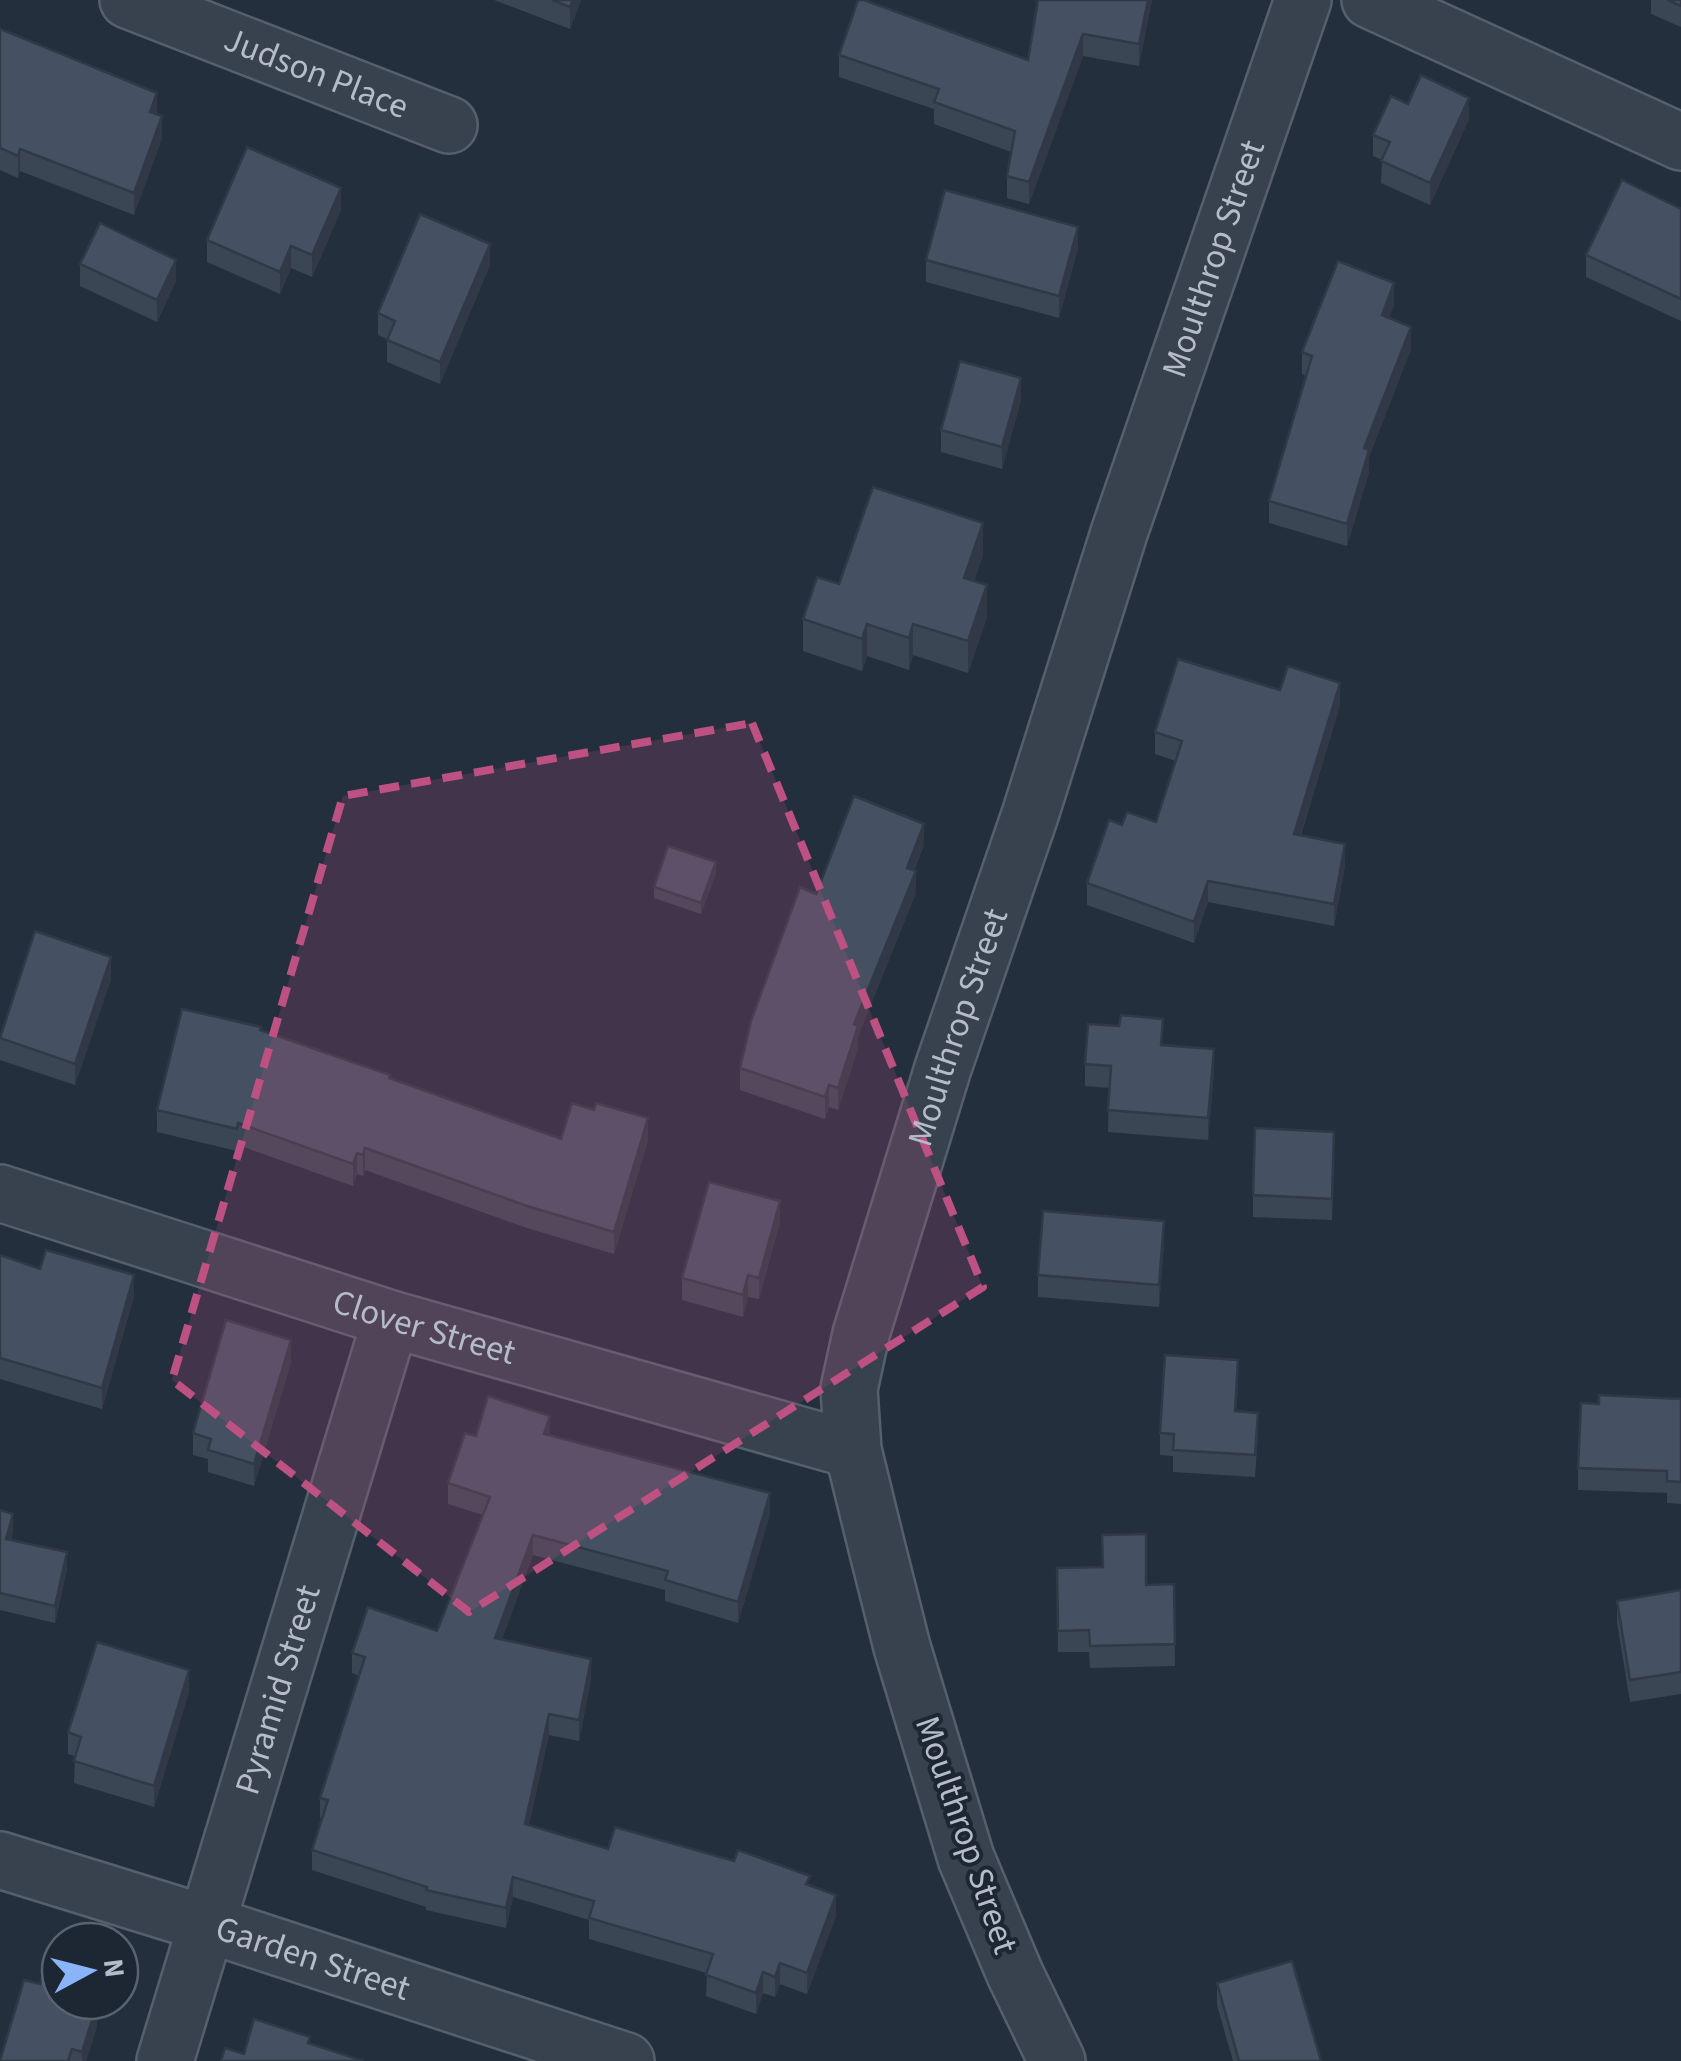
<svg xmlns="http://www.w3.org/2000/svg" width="1681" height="2061" viewBox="0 0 1681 2061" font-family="'Source Sans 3',sans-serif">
<rect width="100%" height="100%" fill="#242f3e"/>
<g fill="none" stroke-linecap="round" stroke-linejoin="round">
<defs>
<g id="minor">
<path id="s1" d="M128 0 449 125"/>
<polyline points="1370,0 1681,142"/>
<path id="s2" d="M0 1193 391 1319 853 1450"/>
<path id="s3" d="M0 1860 207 1924 626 2061"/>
<path id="s4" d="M165 2061 391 1319"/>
<path id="s5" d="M1057 2061 1015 1974 966 1858 902 1647 876 1544 853 1450 849 1389 861 1334 943 1068 1030 815 1119 533 1303 0"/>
</g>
</defs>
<use href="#minor" stroke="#565f6c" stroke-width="60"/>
<use href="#minor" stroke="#38414e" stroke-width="55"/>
</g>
<g fill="#3b4654">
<polygon points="494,0 581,0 570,29"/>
<polygon points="1152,0 1139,66 1083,56 1029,204 1007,198 1007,176 1011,152 934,124 934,109 839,77 839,55 1028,60"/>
<polygon points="1651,0 1681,0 1681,27 1651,14"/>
<polygon points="0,29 157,115 162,138 134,215 20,171 18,178 0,170"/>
<polygon points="1408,104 1469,119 1430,205 1381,183 1382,160 1373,156 1373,135"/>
<polygon points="1681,209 1681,321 1586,277 1586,255"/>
<polygon points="341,210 312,277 291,268 280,294 207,262 207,240"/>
<polygon points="1078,248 1059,318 926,282 926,260"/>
<polygon points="80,264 176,281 157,322 80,286"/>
<polygon points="490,265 440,384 387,362 387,339 378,335 378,313"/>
<polygon points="1394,305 1389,318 1411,349 1369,457 1369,472 1347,546 1269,523 1269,501 1306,376 1302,374 1302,352"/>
<polygon points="1021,400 1002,469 941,452 941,430"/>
<polygon points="983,555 974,581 987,617 968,673 913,655 909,670 867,656 862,671 803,651 803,619 839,584"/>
<polygon points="1280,690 1340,705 1301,835 1345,866 1334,926 1208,902 1194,943 1087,905 1087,883 1122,825 1156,822 1176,761 1155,754 1155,732"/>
<polygon points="924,845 914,871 916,893 858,1036 858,1048 838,1110 829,1107 825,1119 740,1090 740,1068 816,894"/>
<polygon points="716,873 701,914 654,898 654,887"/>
<polygon points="111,979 75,1085 0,1060 0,1038"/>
<polygon points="261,1030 390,1079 561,1139 648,1140 614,1254 527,1228 365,1170 363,1176 357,1174 353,1186 238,1145 237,1151 157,1132 157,1110"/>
<polygon points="1163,1045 1214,1071 1208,1140 1108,1132 1109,1088 1085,1086 1085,1064"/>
<polygon points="1334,1154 1332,1220 1253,1217 1253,1195"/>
<polygon points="780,1222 759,1299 748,1297 743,1317 682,1300 682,1278"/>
<polygon points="1164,1243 1159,1307 1038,1297 1038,1275"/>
<polygon points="0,1255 40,1269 134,1296 102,1409 0,1379"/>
<polygon points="291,1362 254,1486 208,1472 208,1459 193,1455 193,1433"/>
<polygon points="1238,1382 1236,1411 1258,1434 1255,1477 1173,1472 1173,1456 1160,1455 1160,1433"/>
<polygon points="1681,1399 1681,1504 1667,1503 1667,1493 1578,1490 1578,1468 1599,1404"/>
<polygon points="550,1435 770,1514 738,1623 665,1601 665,1590 533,1555 502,1639 591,1679 579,1741 549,1735 529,1825 608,1849 810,1886 836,1916 807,1994 780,1984 775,1997 763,1993 756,2014 706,1996 707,1973 589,1939 589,1920 513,1897 506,1928 426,1910 426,1907 312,1870 312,1850 322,1819 320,1818 320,1798 359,1676 352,1673 352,1653 437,1631 483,1515 448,1504 448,1483 476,1436"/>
<polygon points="0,1510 13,1531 11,1540 67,1569 55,1623 0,1610"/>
<polygon points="1057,1568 1146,1585 1174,1584 1175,1666 1090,1668 1089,1652 1058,1652"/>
<polygon points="1681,1590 1681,1694 1630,1702 1617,1622 1617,1601"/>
<polygon points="189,1692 154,1807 74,1783 75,1756 68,1754 68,1732"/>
<polygon points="1217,1983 1321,2061 1233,2061 1217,2005"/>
<polygon points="93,2001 97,2026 86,2061 0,2061"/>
</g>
<g fill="#303945">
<polygon points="573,0 581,0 570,29 570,7"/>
<polygon points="1148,0 1152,0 1139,66 1139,44"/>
<polygon points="1083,34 1083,56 1029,204 1029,182"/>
<polygon points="157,93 157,115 150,112"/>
<polygon points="1469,98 1469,119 1430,205 1430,183"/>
<polygon points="162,116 162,138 134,215 134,193"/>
<polygon points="20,149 20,171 18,178 18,156"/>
<polygon points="341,188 341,210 312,277 312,255"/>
<polygon points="1078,227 1078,248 1059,318 1059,296"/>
<polygon points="490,244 490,265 440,384 440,362"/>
<polygon points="291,246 291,268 280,294 280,272"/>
<polygon points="176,260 176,281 157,322 157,300"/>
<polygon points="1394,283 1394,305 1382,337 1382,315"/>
<polygon points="1411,327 1411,349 1369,457 1369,472 1347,546 1347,524 1364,448"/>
<polygon points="1021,378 1021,400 1002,469 1002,447"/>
<polygon points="983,523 983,555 964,610 964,578"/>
<polygon points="987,585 987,617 968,673 968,641"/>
<polygon points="867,624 867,656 862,671 862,639"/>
<polygon points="913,624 913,655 909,670 909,638"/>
<polygon points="1340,683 1340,705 1294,856 1294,834"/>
<polygon points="924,824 924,845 907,890 907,868"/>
<polygon points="1345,844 1345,866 1334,926 1334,904"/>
<polygon points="716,862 716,873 701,914 701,903"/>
<polygon points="916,871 916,893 858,1036 858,1048 838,1110 838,1088 854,1024"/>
<polygon points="1208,881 1208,902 1194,943 1194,922"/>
<polygon points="111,957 111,979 75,1085 75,1064"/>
<polygon points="1214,1049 1214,1071 1208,1140 1208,1118"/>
<polygon points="829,1085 829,1107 825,1119 825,1097"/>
<polygon points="648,1118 648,1140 614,1254 614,1232"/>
<polygon points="365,1148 365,1170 363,1176 363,1155"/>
<polygon points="357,1153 357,1174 353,1186 353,1164"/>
<polygon points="780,1201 780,1222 759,1299 759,1278"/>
<polygon points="1164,1221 1164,1243 1159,1307 1159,1285"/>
<polygon points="134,1275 134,1296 102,1409 102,1388"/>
<polygon points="748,1275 748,1297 743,1317 743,1295"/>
<polygon points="291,1340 291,1362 254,1486 254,1464"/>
<polygon points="550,1416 550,1437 544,1434"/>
<polygon points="770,1493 770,1514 738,1623 738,1602"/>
<polygon points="13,1514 13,1531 6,1556 6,1539"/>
<polygon points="533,1535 533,1555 495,1659 495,1638"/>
<polygon points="67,1552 67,1569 55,1623 55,1606"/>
<polygon points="591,1659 591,1679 579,1741 579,1720"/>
<polygon points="189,1670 189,1692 154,1807 154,1786"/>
<polygon points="549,1714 549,1735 525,1844 525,1824"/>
<polygon points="513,1877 513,1897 506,1928 506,1908"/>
<polygon points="836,1895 836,1916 807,1994 807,1973"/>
<polygon points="780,1963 780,1984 775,1997 775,1977"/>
<polygon points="763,1972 763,1993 756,2014 756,1993"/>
<polygon points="97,2004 97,2026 86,2061 82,2061 82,2052"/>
</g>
<g fill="#455162" stroke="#303945" stroke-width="2.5">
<polygon points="552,0 573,0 570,7"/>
<polygon points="858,0 864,0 1028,60 1038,0 1148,0 1139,44 1083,34 1029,182 1007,176 1015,131 934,102 939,89 839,55"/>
<polygon points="1668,0 1681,0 1681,6"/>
<polygon points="0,29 157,93 150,112 162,116 134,193 20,149 18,156 0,148"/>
<polygon points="1421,75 1469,98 1430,183 1381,161 1390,142 1373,135 1391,96 1408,104"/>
<polygon points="247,147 341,188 312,255 291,246 280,272 207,240"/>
<polygon points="1622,180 1681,209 1681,299 1586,255"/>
<polygon points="945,190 1078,227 1059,296 926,260"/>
<polygon points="420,214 490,244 440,362 387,340 395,321 378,313"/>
<polygon points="100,223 176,260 157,300 80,264"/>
<polygon points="1338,261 1394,283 1382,315 1411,327 1364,448 1369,450 1347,524 1269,501 1312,356 1302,352"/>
<polygon points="960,361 1021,378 1002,447 941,430"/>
<polygon points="873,487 983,523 964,578 987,585 968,641 913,624 909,638 867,624 862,639 803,619 817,577 839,584"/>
<polygon points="1178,659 1280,690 1288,666 1340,683 1294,834 1345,844 1334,904 1208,881 1194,922 1087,883 1109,820 1122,825 1127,812 1156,822 1182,741 1155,732"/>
<polygon points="854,796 924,824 907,868 916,871 854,1024 858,1026 838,1088 829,1085 825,1097 740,1068 751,1021 800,887 816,894"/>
<polygon points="668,846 716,862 701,903 654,887"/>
<polygon points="35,931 111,957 75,1064 0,1038"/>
<polygon points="182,1009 261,1027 260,1030 390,1075 389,1078 561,1139 572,1103 594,1110 596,1103 648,1118 614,1232 527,1206 365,1148 363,1155 357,1153 353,1164 238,1123 237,1129 157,1110"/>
<polygon points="1121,1015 1163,1019 1161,1045 1214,1049 1208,1118 1108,1110 1111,1066 1085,1064 1088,1024 1119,1026"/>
<polygon points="1255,1128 1334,1132 1332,1199 1253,1195"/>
<polygon points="709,1182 780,1201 759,1278 748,1275 743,1295 682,1278"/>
<polygon points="1043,1211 1164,1221 1159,1285 1038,1275"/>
<polygon points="46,1250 134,1275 102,1388 0,1358 0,1255 40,1269"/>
<polygon points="226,1320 291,1340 254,1464 208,1450 211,1439 193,1433"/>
<polygon points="1165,1355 1238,1360 1235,1411 1258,1413 1255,1455 1173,1450 1174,1434 1160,1433"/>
<polygon points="1599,1395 1681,1399 1681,1482 1667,1481 1667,1471 1578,1468 1581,1403 1599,1404"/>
<polygon points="488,1396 550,1416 544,1434 770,1493 738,1602 665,1580 668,1571 533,1535 495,1638 591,1659 579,1720 549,1714 525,1824 608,1849 615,1827 734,1861 738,1850 810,1876 806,1884 836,1895 807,1973 780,1963 775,1977 763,1972 756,1993 706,1975 713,1954 589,1918 594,1901 513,1877 506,1908 426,1890 427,1887 312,1850 328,1800 320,1798 365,1657 352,1653 368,1607 437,1631 490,1497 448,1483 465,1433 476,1436"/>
<polygon points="0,1510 13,1514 6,1539 67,1552 55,1606 0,1593"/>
<polygon points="1146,1534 1146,1585 1174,1584 1175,1644 1090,1646 1089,1630 1058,1631 1057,1568 1103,1567 1102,1535"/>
<polygon points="1681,1590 1681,1672 1630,1680 1617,1601"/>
<polygon points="97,1642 189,1670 154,1786 74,1761 81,1737 68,1732"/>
<polygon points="51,1951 60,1954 60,2001 87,2001 97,2004 82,2052 72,2049 68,2061 0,2061 24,1980 40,1984"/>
<polygon points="1292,1961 1321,2061 1239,2061 1217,1983"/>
<polygon points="254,2019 310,2037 308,2043 363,2061 221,2061 225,2048 244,2054"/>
</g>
<path fill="#bd5182" fill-opacity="0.2" stroke="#bd5182" stroke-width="8" stroke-dasharray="20 12" stroke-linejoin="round" d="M752 723 983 1287 469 1612 172 1380 343 796Z"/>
<g text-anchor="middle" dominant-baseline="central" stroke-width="8" stroke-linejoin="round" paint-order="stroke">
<g font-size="35" fill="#b4bcc9" stroke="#1d2633">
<text stroke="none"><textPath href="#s1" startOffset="202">Judson Place</textPath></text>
<text stroke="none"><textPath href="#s5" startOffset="1895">Moulthrop Street</textPath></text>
<text stroke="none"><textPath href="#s5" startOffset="1085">Moulthrop Street</textPath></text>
<text stroke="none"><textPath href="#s2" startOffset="445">Clover Street</textPath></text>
<text stroke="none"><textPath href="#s4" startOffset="388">Pyramid Street</textPath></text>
<text transform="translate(966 1835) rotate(71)">Moulthrop Street</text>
<text stroke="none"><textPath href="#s3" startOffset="328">Garden Street</textPath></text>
</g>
</g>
<g transform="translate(90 1971) rotate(83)"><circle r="48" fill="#1d2633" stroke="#59626f" stroke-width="2.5"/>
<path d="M0-8L18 38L0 25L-18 38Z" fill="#8ab4f8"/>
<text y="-15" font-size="28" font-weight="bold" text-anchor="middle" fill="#b4bcc9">N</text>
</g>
</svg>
